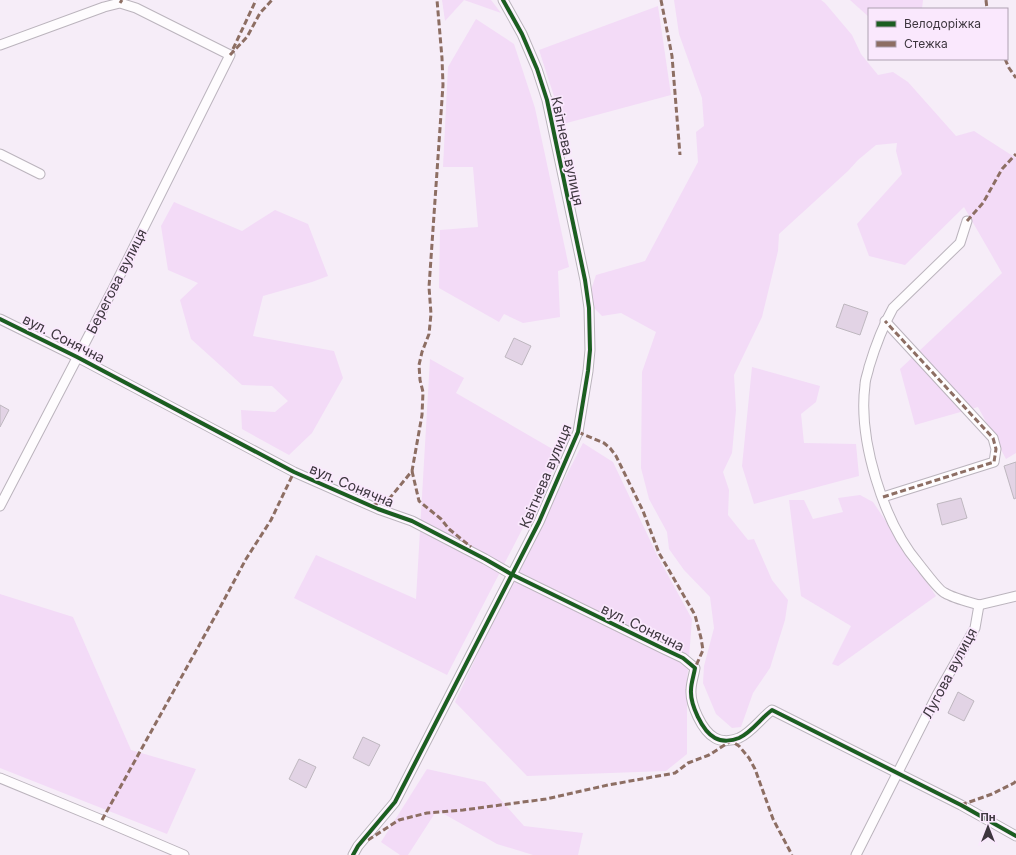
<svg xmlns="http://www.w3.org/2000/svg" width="1016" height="855" viewBox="0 0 1016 855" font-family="Inter,sans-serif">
<rect width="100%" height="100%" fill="#f6edf8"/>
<g fill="#f3dbf7">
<polygon points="442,0 491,0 501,13 464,0 445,21"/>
<polygon points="674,0 821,0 825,3 852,35 861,54 878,75 893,72 908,82 956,136 974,131 1016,158 1016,453 1006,459 978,407 915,425 900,369 1002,273 964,207 905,265 869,256 857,224 902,174 896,151 897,143 876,145 858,160 848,171 779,234 778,251 762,317 734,375 736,410 732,453 723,472 729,490 728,515 748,540 754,539 772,580 788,600 785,620 770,668 753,693 741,727 732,728 716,714 703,683 704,666 714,628 710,597 684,570 669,549 667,532 649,499 641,468 642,372 656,332 621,313 602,316 594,308 591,290 596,275 645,261 698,162 696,132 704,126 702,98 679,34"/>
<polygon points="850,0 923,0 922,9 869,9 869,17"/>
<polygon points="658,6 671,95 563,124 539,50"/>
<polygon points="476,19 514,44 535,108 569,267 558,271 560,317 523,323 504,314 499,322 439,288 440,230 478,227 473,167 443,167 448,67"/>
<polygon points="174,202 242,231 275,210 308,224 328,276 312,282 263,296 253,336 334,351 343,378 312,433 289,455 242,429 241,410 275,412 288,401 272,386 242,385 191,339 180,300 198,283 168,270 161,226"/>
<polygon points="430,359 464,378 456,393 561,454 447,675 294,598 316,555 416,599"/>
<polygon points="752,367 820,386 816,402 801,414 804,443 856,444 859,476 754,504 742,466"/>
<polygon points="583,443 613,462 658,557 692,619 687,683 687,754 666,771 527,776 455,702 510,585"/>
<polygon points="860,495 873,502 936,596 838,666 832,664 851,626 801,596 789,500 804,500 813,519 843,512 838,498"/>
<polygon points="0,594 73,617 131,750 196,769 167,834 0,768"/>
<polygon points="427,769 485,782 524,826 583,833 578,855 533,855 497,844 437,810 408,855 400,855 381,842"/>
</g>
<g fill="#e2d3e5" stroke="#beb7bf">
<polygon points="844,304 868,312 860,335 836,327"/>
<polygon points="514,338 531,346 522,365 505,357"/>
<polygon points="0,405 9,410 0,427"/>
<polygon points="1016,462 1016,498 1014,499 1004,466"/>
<polygon points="961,498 967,518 942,525 937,504"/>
<polygon points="958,692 974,701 964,721 948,713"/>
<polygon points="363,737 380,745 369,766 353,758"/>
<polygon points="299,759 316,767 306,788 289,779"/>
</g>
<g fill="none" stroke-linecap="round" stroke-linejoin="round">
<defs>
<g id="minor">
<polyline points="0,45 104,7 120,3 136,8 230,55 113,289 0,506"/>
<polyline points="0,154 40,174"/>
<path d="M967 221 960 243 893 308C883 326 875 347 869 367 868 373 865 379 865 385 858 439 883 522 919 564 924 570 939 591 945 593 953 598 969 602 979 605"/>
<path d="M0 319 77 357 294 472 378 509 412 521 485 559 511 574 664 649 683 658 695 668C694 675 691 683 691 690 690 704 702 731 715 738 722 742 732 741 739 738 752 732 761 718 772 710L961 805 1016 836"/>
<polyline points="883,497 994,462 996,449 993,438 885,321"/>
<polyline points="979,605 1016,596"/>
<polyline points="0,778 102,820 184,855"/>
<polyline points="353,855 358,846 395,802 539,522 578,432 588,371 590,350 589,308 585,280 547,100 537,69 522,34 503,0"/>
<polyline points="856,855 937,695 975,628 979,605"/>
</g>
</defs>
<use href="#minor" stroke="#bbb4bd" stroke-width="11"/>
<use href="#minor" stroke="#fefcfe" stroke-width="9"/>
<g stroke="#8d6e63" stroke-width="3" stroke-dasharray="6 3" stroke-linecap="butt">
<polyline points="661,0 672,56 680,155"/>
<polyline points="986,0 987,9"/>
<polyline points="120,3 122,0"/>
<polyline points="233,49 256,0"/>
<polyline points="230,55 247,37 260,13 272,0"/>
<polyline points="1005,59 1009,68 1016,78"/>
<polyline points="967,221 983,203 1002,169 1016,154"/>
<polyline points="578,432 604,443 610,448 616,456 643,511 659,553 695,615 701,638 703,650 695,668"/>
<polyline points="412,471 419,501 441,519 449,529 471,547"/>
<polyline points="883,497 994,462 996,449 993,438 885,321"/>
<polyline points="372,506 389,499 412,471 422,415 423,392 420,380 419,365 422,352 429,334 431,314 429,287 443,85 442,58 437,0"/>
<polyline points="961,805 992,794 1014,783 1016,781"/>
<polyline points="102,820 217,613 246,559 271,520 294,472"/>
<polyline points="368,840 399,820 427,813 463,810 546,799 608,785 675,773 688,763 709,755 731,741 739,746 749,758 755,769 773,819 792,855"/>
</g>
<defs>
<g id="cycleway">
<path d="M0 319 77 357 294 472 378 509 412 521 485 559 511 574 664 649 683 658 695 668C694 675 691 683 691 690 690 704 702 731 715 738 722 742 732 741 739 738 752 732 761 718 772 710L961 805 1016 836"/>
<polyline points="353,855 358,846 395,802 539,522 578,432 588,371 590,350 589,308 585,280 547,100 537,69 522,34 503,0"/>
</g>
</defs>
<use href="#cycleway" stroke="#fae8fd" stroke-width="6"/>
<use href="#cycleway" stroke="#1b5e20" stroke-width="4"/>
</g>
<g text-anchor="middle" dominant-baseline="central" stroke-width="3.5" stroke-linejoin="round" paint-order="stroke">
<g font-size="14" fill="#3d363e" stroke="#fae8fd">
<text transform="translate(568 151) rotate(78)">Квітнева вулиця</text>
<text transform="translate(116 281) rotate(-63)">Берегова вулиця</text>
<text transform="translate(64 338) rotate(27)">вул. Сонячна</text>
<text transform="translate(545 476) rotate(-67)">Квітнева вулиця</text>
<text transform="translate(352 485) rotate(23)">вул. Сонячна</text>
<text transform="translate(643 627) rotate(26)">вул. Сонячна</text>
<text transform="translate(949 673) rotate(-62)">Лугова вулиця</text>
</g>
</g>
<rect x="868" y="8" width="140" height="52" fill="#fae8fd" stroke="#aea1b1"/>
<rect x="876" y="21" width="20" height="6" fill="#1b5e20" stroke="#aea1b1"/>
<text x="904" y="28" font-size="12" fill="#3d363e">Велодоріжка</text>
<rect x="876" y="41" width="20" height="6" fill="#8d6e63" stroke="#aea1b1"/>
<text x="904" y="48" font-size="12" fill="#3d363e">Стежка</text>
<g transform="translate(988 827)" stroke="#fae8fd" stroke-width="3" paint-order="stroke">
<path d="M0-3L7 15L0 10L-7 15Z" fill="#3d363e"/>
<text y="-6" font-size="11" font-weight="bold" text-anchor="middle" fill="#3d363e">Пн</text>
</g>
</svg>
